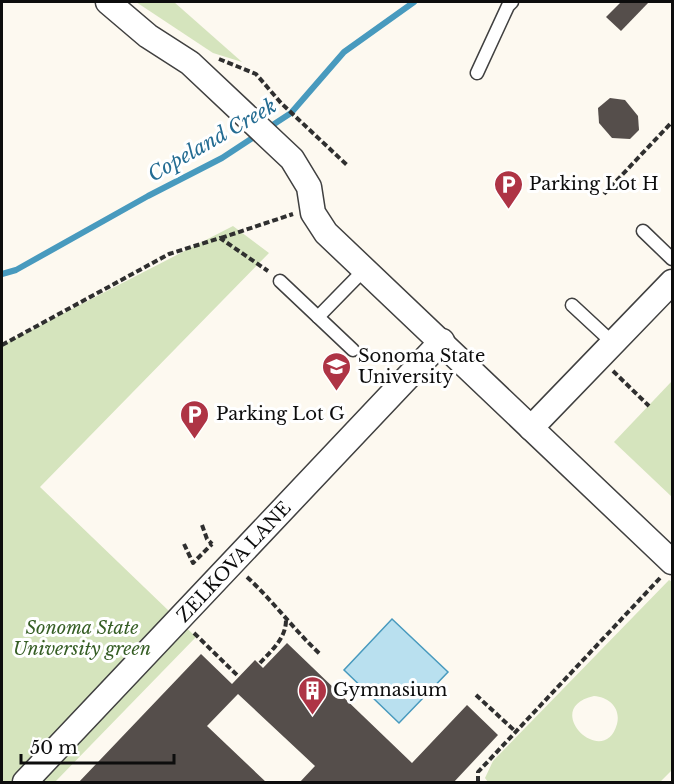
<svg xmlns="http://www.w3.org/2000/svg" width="674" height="784" viewBox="0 0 674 784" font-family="'Libre Baskerville',serif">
<rect width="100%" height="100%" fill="#fdf9f0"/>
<g fill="#d5e4bd" fill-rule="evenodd">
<polygon points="136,2 174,2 242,62 213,53"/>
<polygon points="233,226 269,253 40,487 196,637 55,782 2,782 2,345"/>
<polygon points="672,381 672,497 614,442"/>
<path d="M669 580 672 582V770L660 782H488L485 778 493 761ZM594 696C609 697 621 708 617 724 604 771 539 708 594 696Z"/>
</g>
<polygon fill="#b9e0ef" stroke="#489abe" stroke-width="1.5" points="392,619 448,672 399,723 344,670"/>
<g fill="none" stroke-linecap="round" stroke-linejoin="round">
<g stroke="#489abe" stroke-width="6">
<polyline points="268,128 291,113 344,52 414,2"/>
<polyline points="2,274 16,270 148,196 222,158 257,135"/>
</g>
</g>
<g fill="#554e4b">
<polygon points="621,2 649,2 621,31 606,17"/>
<polygon points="610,98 625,100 638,116 639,130 630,139 612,138 599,123 598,108"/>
<polygon points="287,643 412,763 467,705 498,735 453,783 299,783 315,766 238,694 207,726 267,783 78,783 201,654 232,684 255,660 263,668"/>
</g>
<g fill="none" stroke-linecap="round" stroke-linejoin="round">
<defs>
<g id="lane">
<polyline points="477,73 508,6 512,2"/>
<polyline points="643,231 672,259"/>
<polyline points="280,281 353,350"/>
<polyline points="572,305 613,343"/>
<polyline points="318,317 364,270"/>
</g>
<g id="street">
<polyline points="108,2 148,36 190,63 292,159 309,187 313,213 326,233 672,562"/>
<polyline points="531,428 672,282"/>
<polyline points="25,782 442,341"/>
</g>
</defs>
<use href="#lane" stroke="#404040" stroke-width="15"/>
<use href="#street" stroke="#404040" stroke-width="27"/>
<g stroke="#2f2f2f" stroke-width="4" stroke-dasharray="6 3" stroke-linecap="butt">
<polyline points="219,59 256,74 281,103 348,166"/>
<polyline points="604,194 672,122"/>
<polyline points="221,238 293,214"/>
<polyline points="2,345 169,254 220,238 268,271"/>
<polyline points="613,371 649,406"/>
<polyline points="202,525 207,539 212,544"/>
<polyline points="184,544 193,563 212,544"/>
<path d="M247 577C274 602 294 630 321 655"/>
<polyline points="194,633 238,676"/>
<path d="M260 663C272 650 286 638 286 620"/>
<polyline points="476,695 516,732"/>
<polyline points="478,782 478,772 660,578"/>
</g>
<use href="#lane" stroke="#fff" stroke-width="12"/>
<use href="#street" stroke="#fff" stroke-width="24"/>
</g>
<defs>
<symbol id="parking-pin" viewBox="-11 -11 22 30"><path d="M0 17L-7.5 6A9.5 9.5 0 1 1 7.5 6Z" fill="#ae3445" stroke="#fff"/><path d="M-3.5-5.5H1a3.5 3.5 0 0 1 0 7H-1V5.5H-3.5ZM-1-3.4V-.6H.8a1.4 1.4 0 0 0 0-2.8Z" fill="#fff"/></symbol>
<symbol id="university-pin" viewBox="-11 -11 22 30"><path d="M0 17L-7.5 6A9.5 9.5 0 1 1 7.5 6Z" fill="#ae3445" stroke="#fff"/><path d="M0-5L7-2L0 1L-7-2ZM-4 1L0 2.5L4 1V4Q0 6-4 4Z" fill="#fff"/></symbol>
<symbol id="building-pin" viewBox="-11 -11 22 30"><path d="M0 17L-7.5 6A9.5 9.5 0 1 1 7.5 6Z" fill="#ae3445" stroke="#fff"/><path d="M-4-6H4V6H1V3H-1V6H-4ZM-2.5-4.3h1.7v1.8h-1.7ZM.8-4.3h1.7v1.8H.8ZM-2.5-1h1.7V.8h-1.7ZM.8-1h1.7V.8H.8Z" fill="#fff"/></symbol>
</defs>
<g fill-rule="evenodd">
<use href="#parking-pin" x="492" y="168" width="33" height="45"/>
<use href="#university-pin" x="320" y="350" width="33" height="45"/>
<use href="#parking-pin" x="178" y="398" width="33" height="45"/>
<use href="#building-pin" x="296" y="674" width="33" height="45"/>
</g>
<g text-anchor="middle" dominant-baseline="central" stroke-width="6" stroke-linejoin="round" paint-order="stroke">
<g font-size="18" fill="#0d0d0d" stroke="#fff" text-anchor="start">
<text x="529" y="184">Parking Lot H</text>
<text x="358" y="356">Sonoma State<tspan x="358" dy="21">University</tspan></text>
<text x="216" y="414">Parking Lot G</text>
<text x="333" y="690">Gymnasium</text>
</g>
<g font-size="18" fill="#0d0d0d" stroke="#fff">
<text transform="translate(234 562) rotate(-47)">ZELKOVA LANE</text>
</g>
<g font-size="18" font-style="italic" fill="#365e25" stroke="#fff">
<text x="82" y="628">Sonoma State<tspan x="82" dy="21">University green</tspan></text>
</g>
<g font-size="20" font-style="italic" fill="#246c92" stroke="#fff">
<text transform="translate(212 140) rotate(-30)">Copeland Creek</text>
</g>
</g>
<rect width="674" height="784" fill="none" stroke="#0d0d0d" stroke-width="6"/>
<path d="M21 754v9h153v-9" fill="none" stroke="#0d0d0d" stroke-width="3"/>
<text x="30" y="754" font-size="18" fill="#0d0d0d" stroke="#ffffff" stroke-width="4.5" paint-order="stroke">50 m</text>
</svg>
